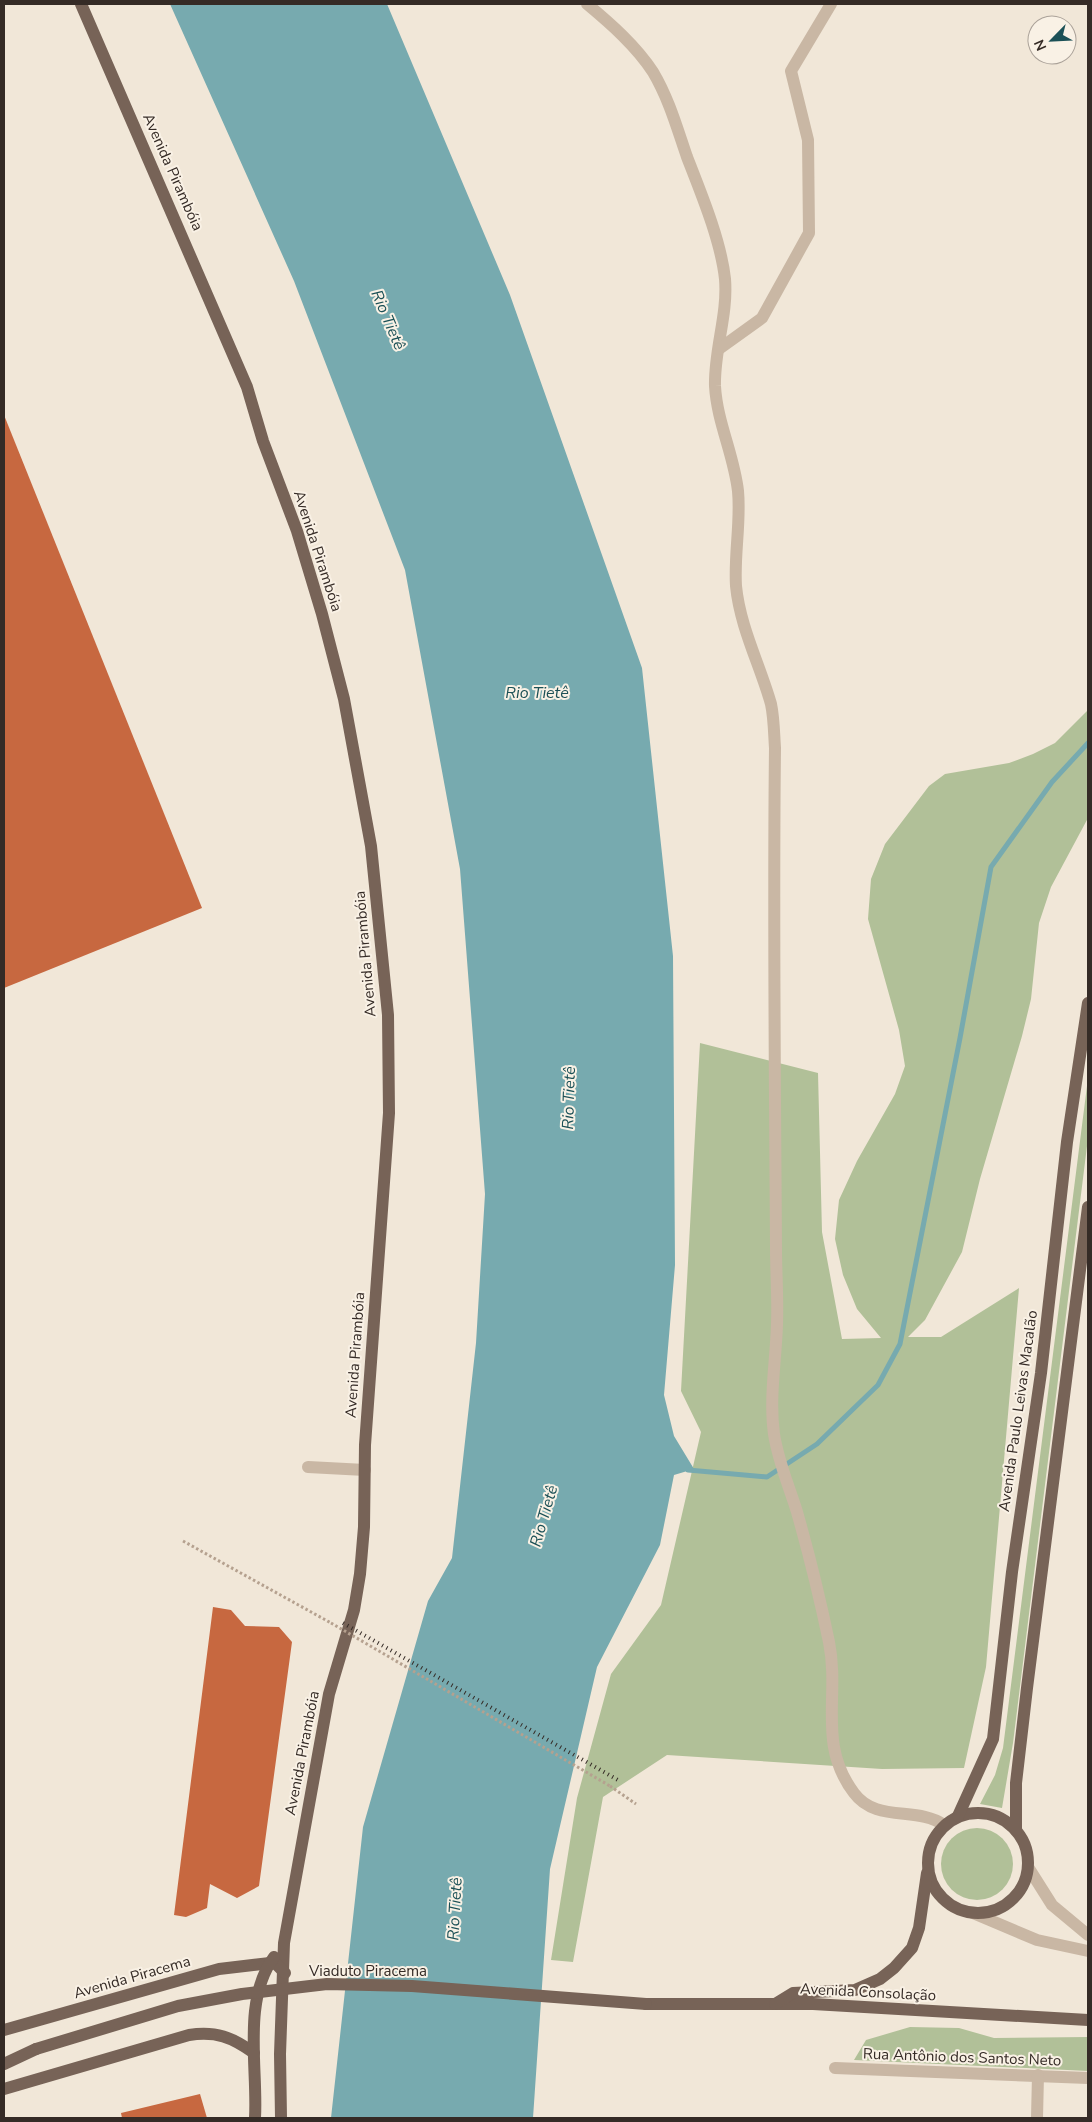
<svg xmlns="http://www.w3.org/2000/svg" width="1092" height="2122" viewBox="0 0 1092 2122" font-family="'Nunito Sans',sans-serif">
<rect width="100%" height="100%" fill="#f1e7d8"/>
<g fill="#b1c098">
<polygon points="1088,710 1088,818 1051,887 1039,923 1031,999 1022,1036 980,1179 962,1252 925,1320 908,1337 941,1337 1019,1288 986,1667 964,1768 882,1769 667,1755 603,1797 573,1962 551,1960 577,1798 611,1674 661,1605 701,1432 681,1391 700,1043 818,1073 822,1232 842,1339 881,1338 857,1309 843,1275 835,1239 839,1200 857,1161 895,1094 905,1066 899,1030 868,919 871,879 885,844 929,786 945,774 1009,763 1033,754 1055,743"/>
<polygon points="1088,1078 1088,1138 1013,1743 1002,1808 980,1804 995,1775 1003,1748"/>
<circle cx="977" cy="1864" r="36"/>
<polygon points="910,2027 959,2028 994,2038 1088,2037 1088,2071 854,2060 866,2040"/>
</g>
<polygon fill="#77aaaf" points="170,4 387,4 510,295 642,668 673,956 675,1265 664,1395 674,1436 694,1469 674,1475 660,1545 597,1667 550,1869 533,2118 331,2118 363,1827 428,1601 452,1558 476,1343 485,1194 460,869 405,570 294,281"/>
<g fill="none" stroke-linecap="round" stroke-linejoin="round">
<polyline stroke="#77aaaf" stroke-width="5" points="688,1470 767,1477 817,1444 878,1385 900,1344 960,1038 991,867 1052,782 1088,743"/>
</g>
<g fill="#c76840">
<polygon points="4,415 202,908 4,988"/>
<polygon points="213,1607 231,1610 245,1626 279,1627 292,1642 259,1886 237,1898 210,1884 207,1908 186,1917 174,1915"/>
<polygon points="200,2094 207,2118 122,2118 121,2113"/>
</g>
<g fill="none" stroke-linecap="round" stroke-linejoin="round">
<g stroke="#b5a18f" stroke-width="3" stroke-dasharray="2.5 2.5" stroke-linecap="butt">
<polyline points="183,1541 331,1623"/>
<polyline points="610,1786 636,1804"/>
</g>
<g stroke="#c9b7a4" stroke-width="12">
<path d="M587 4C611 24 636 46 653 72 669 99 677 128 687 157 701 193 721 241 725 279 728 315 714 350 715 386 717 422 734 455 738 491 741 522 734 554 736 586 740 627 760 665 771 704 774 718 774 734 775 748 773 915 775 1081 776 1248 776 1273 778 1298 777 1324 776 1360 769 1398 774 1434 778 1461 789 1486 797 1512 809 1554 820 1599 829 1642 840 1697 817 1744 854 1793 876 1823 917 1806 944 1825"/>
<polyline points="719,349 762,318 809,233 808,140 791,71 831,4"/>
<polyline points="308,1467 365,1470"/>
<polyline points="1028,1867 1052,1905 1088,1935"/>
<polyline points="973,1913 1037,1940 1088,1951"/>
<polyline points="835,2068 1088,2078"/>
<polyline points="1037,2118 1038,2075"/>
</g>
<g stroke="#776357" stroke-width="12">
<polyline points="81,4 247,387 263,441 297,531 322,614 344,699 371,846 388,1015 389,1113 365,1445 364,1527 360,1574 354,1610 329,1694 284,1943 280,2054 281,2118"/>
<circle cx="978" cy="1863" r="50"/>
<polyline points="958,1816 993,1739 1012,1572 1041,1373 1067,1142 1088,1003"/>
<polyline points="1016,1830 1016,1783 1027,1688 1088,1207"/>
<polyline points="646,2004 813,2004 1088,2020"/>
<polyline points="775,2004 793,1993 855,1990 880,1979 894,1968 912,1948 919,1928 927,1873"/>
<polyline points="4,2030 219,1969 270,1963 276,1964 285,1973"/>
<polyline points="4,2064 36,2049"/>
<path d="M4 2089 189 2035C216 2031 232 2037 254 2053"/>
<path d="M255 2118C258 2069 242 2000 274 1957"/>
</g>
<polyline stroke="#352b26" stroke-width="4" stroke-dasharray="1 4" stroke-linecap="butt" points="343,1623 618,1780"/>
<polyline stroke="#b5a18f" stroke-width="3" stroke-dasharray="2.5 2.5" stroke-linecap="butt" points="331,1623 610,1786"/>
<polyline stroke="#776357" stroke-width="12" points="36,2049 178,2006 242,1994 327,1984 412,1986 646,2004"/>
</g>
<g text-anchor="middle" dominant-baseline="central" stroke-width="4" stroke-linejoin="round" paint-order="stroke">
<g font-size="15" fill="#352b26" stroke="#f9f1e5">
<text transform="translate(173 172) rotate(66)">Avenida Pirambóia</text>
<text transform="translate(318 551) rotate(72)">Avenida Pirambóia</text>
<text transform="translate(365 954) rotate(-95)">Avenida Pirambóia</text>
<text transform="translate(355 1355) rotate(-86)">Avenida Pirambóia</text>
<text transform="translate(1018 1411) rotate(-82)">Avenida Paulo Leivas Macalão</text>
<text transform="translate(302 1753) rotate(-79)">Avenida Pirambóia</text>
<text x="368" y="1971">Viaduto Piracema</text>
<text transform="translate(132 1977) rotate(-16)">Avenida Piracema</text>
<text transform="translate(868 1992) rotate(3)">Avenida Consolação</text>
<text transform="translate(962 2057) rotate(2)">Rua Antônio dos Santos Neto</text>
</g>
<g font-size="16" font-style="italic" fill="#1b5056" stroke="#f9f1e5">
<text transform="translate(388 320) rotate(67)">Rio Tietê</text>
<text x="537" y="693">Rio Tietê</text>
<text transform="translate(569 1098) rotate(-88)">Rio Tietê</text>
<text transform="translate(544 1516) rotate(-74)">Rio Tietê</text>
<text transform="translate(455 1909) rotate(-87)">Rio Tietê</text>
</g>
</g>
<rect width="1092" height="2122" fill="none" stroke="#352b26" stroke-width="10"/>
<g transform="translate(1052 40) rotate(246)"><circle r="24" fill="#f9f1e5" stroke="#aba299"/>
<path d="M0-4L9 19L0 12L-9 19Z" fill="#1b5056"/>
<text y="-8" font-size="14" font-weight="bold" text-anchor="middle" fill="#352b26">N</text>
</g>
</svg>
